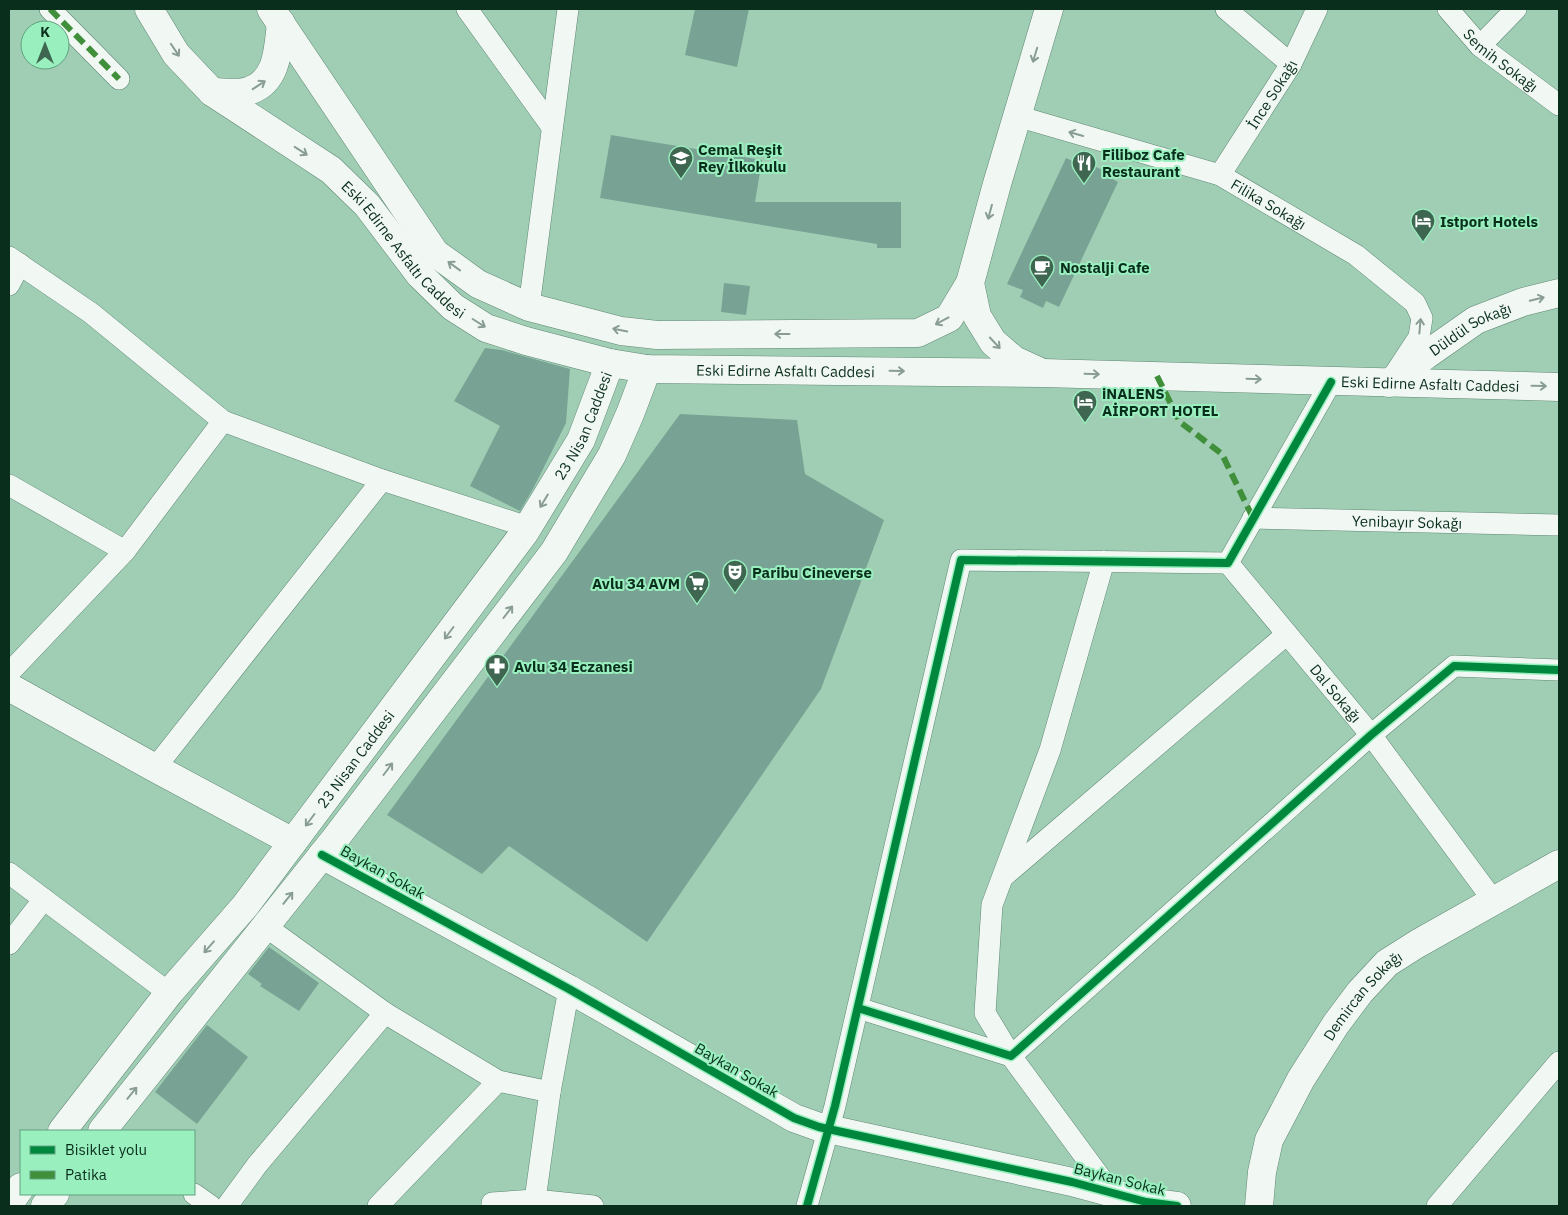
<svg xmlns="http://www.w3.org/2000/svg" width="1568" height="1215" viewBox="0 0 1568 1215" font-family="'IBM Plex Sans',sans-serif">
<rect width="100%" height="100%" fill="#a0ceb4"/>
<g fill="#78a394">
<polygon points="695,9 749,9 737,67 685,55"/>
<polygon points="611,135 762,160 755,202 901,202 901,248 877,248 877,244 600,198"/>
<polygon points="1066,158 1079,164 1081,160 1107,172 1105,175 1118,182 1059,307 1046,301 1043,308 1020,297 1023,290 1007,284"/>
<polygon points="724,283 750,286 746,315 721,312"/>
<polygon points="485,348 502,350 570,369 566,423 534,487 520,511 470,486 500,426 454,401"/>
<polygon points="680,414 797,420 805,474 884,520 821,689 647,942 509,846 482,874 387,815"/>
<polygon points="269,947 319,983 299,1011 260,986 262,984 248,974"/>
<polygon points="207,1025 248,1057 197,1124 155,1092"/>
</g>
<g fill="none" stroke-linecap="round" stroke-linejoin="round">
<defs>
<g id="minor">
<polyline points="50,9 119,79"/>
<polyline points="467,9 552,127"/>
<polyline points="1226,9 1291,64"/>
<path id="s1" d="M1448 9 1480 46 1559 105"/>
<polyline points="1480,46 1516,9"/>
<path id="s2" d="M1017 116 1220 175 1356 255 1415 303 1422 318 1419 337 1396 372"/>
<path id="s3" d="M1220 175 1291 64 1317 9"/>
<polyline points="9,257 91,313 223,421 382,480 528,527"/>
<polyline points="9,285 20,264"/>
<polyline points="529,307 568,9"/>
<polyline points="9,485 125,551"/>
<path id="s4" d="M1253 518 1559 525"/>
<polyline points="1104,561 1050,750 992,905 985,1013 1011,1056 1111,1192"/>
<path id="s5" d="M1228 563 1371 735 1493 900"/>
<polyline points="9,673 125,551 223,421"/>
<polyline points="155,768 382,480"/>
<polyline points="9,873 169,993"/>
<polyline points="1004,876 1287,634"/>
<polyline points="265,926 385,1013 498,1081 550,1092"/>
<polyline points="9,944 44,899"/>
<polyline points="858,1008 1011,1056 1371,735 1454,666 1559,670"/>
<polyline points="194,1194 211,1206"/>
<polyline points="535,1200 550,1092 569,989"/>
<polyline points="227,1206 257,1165 385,1013"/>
<polyline points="378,1206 498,1081"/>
<polyline points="492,1206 492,1203 535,1200 593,1206"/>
<polyline points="807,1206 835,1106 961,560 1228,563 1331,382"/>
<polyline points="1437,1206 1559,1062"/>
</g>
<g id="tertiary">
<path id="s6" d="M1389 383 1426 355 1476 320 1523 302 1559 293"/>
<polyline points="9,687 155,768 293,842"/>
<polyline points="322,855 569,989 794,1118 819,1127 1072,1182 1146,1202 1177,1206"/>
</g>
<g id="secondary">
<path id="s7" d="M1259 1206 1262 1172 1269 1140 1301 1079 1336 1024 1360 992 1387 963 1417 944 1559 864"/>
</g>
<g id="primary">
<path id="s8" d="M149 9 176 54 212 92 331 170 367 205 420 275 453 307 486 328 526 341 610 363 647 369 1043 373 1559 387"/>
<polyline points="271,9 435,253 478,284 529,307 621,331 657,335 918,333 949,318 970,283"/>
<path d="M212 92C224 92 240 95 251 90 278 80 278 48 281 23"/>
<polyline points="1038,371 1014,360 993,342 977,316 970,283 997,184 1049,9"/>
<path id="s9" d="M62 1131 169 993 245 906 525 532 581 440 610 363"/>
<polyline points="102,1131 335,839 554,552 612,455 630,414 647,369"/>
<polyline points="9,1204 21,1187"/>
<polyline points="45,1206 55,1194"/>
</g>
</defs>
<use href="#minor" stroke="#5f8773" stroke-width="22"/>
<use href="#tertiary" stroke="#5f8773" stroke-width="29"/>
<use href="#secondary" stroke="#5f8773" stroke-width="29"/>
<use href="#primary" stroke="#5f8773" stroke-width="29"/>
<use href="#minor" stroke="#f1f8f4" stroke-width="21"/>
<use href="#tertiary" stroke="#f1f8f4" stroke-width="28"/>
<use href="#secondary" stroke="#f1f8f4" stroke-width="28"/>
<use href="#primary" stroke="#f1f8f4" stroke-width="28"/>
<g stroke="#408f3a" stroke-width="6" stroke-dasharray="12 6" stroke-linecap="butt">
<polyline points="50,9 119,79"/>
<polyline points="1157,376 1180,422 1222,454 1253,518"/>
</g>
<defs>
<g id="cycleway">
<polyline points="322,855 569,989 794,1118 819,1127 1072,1182 1146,1202 1177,1206"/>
<polyline points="858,1008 1011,1056 1371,735 1454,666 1559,670"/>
<polyline points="807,1206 835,1106 961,560 1228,563 1331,382"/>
</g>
</defs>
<use href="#cycleway" stroke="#9aefbf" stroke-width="11"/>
<use href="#cycleway" stroke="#00873e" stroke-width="8"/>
</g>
<defs><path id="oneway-shaft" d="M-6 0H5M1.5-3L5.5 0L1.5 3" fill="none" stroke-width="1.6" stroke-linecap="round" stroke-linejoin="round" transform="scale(1.25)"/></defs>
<g stroke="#899d93">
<use href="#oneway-shaft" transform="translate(175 50) rotate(56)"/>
<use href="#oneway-shaft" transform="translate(1035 55) rotate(107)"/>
<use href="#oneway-shaft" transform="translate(259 85) rotate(-33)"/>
<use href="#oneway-shaft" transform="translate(1076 134) rotate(-164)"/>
<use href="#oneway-shaft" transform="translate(301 151) rotate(33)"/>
<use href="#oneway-shaft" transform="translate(990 212) rotate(105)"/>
<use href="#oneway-shaft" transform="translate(454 266) rotate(-144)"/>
<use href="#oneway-shaft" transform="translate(1537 299) rotate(-14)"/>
<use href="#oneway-shaft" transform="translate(942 321) rotate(152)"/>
<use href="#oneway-shaft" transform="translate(479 323) rotate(32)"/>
<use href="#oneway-shaft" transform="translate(1420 326) rotate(-85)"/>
<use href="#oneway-shaft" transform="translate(620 330) rotate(-169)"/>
<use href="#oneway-shaft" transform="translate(782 334) rotate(180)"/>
<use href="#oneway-shaft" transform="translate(995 343) rotate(47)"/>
<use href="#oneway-shaft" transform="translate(897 371) rotate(1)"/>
<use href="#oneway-shaft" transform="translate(1092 374) rotate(2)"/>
<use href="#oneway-shaft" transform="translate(1254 379) rotate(2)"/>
<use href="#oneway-shaft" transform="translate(1539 386) rotate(1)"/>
<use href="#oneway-shaft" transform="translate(544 501) rotate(121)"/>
<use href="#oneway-shaft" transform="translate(508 612) rotate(-53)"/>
<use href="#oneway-shaft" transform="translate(449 633) rotate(127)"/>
<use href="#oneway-shaft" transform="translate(388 769) rotate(-53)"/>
<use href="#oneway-shaft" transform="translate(310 820) rotate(127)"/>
<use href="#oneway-shaft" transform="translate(288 898) rotate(-51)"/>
<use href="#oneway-shaft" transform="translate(209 947) rotate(131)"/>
<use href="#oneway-shaft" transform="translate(132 1093) rotate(-51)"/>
</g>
<defs>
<symbol id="school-pin" viewBox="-11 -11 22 30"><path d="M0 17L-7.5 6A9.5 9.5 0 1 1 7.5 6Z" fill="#3e6651" stroke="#9aefbf"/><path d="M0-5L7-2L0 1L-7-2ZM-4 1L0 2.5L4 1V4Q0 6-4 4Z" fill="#fff"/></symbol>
<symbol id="restaurant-pin" viewBox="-11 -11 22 30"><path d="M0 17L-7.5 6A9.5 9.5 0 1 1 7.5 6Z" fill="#3e6651" stroke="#9aefbf"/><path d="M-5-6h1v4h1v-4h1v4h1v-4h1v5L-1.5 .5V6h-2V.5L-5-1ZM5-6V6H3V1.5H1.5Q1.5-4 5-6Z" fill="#fff"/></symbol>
<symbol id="hotel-pin" viewBox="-11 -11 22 30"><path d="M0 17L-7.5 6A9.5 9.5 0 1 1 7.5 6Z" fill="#3e6651" stroke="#9aefbf"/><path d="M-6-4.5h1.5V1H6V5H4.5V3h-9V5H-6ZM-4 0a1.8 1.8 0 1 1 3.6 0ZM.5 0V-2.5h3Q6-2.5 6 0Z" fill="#fff"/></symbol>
<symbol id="cafe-pin" viewBox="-11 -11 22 30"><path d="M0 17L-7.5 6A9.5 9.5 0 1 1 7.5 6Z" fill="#3e6651" stroke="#9aefbf"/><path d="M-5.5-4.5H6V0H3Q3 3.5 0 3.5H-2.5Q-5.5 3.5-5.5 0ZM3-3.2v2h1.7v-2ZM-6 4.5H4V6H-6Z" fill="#fff"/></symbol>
<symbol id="theatre-pin" viewBox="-11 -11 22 30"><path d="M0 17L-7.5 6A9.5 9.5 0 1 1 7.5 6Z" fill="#3e6651" stroke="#9aefbf"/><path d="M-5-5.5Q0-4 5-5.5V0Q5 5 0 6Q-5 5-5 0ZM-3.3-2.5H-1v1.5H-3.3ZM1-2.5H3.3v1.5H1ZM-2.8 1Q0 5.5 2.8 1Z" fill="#fff"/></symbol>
<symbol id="supermarket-pin" viewBox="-11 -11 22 30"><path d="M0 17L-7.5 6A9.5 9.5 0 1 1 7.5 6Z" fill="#3e6651" stroke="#9aefbf"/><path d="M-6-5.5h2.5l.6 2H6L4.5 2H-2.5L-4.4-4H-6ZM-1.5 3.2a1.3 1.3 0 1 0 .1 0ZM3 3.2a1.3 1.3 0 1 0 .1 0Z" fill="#fff"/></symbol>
<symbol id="pharmacy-pin" viewBox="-11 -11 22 30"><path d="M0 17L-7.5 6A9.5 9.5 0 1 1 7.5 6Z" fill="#3e6651" stroke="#9aefbf"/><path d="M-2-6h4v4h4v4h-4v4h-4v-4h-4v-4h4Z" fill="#fff"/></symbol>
</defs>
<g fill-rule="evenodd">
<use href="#school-pin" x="667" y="144" width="28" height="38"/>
<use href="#restaurant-pin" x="1070" y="149" width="28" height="38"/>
<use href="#hotel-pin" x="1409" y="207" width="28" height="38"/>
<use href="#cafe-pin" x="1028" y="253" width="28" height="38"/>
<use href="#hotel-pin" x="1071" y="388" width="28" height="38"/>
<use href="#theatre-pin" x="721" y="558" width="28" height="38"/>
<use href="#supermarket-pin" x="683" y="569" width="28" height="38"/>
<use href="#pharmacy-pin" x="483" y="652" width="28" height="38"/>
</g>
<g text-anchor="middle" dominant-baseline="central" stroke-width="4" stroke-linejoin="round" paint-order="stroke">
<g font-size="15" fill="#092e1c" stroke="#9aefbf">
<text stroke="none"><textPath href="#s1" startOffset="74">Semih Sokağı</textPath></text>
<text stroke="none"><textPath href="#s3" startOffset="96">İnce Sokağı</textPath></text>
<text stroke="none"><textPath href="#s2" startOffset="268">Filika Sokağı</textPath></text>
<text stroke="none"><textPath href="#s8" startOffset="355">Eski Edirne Asfaltı Caddesi</textPath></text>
<text stroke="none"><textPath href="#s6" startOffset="98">Düldül Sokağı</textPath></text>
<text stroke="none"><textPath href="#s8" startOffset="775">Eski Edirne Asfaltı Caddesi</textPath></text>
<text stroke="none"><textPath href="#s8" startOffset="1420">Eski Edirne Asfaltı Caddesi</textPath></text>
<text stroke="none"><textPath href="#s9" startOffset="879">23 Nisan Caddesi</textPath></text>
<text stroke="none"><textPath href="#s4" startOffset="154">Yenibayır Sokağı</textPath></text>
<text stroke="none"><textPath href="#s5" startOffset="169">Dal Sokağı</textPath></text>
<text stroke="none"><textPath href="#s9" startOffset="474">23 Nisan Caddesi</textPath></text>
<text transform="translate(383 872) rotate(29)">Baykan Sokak</text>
<text stroke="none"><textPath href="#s7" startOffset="240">Demircan Sokağı</textPath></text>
<text transform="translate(737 1070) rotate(30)">Baykan Sokak</text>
<text transform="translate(1120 1179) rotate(14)">Baykan Sokak</text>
</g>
<g font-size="15" font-weight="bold" fill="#092e1c" stroke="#9aefbf" text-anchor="start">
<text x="698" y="149">Cemal Reşit<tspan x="698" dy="17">Rey İlkokulu</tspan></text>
<text x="1102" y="154">Filiboz Cafe<tspan x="1102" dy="17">Restaurant</tspan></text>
<text x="1440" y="221">Istport Hotels</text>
<text x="1060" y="267">Nostalji Cafe</text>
<text x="1102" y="393">iNALENS<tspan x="1102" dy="17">AİRPORT HOTEL</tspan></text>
<text x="752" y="572">Paribu Cineverse</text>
<text x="680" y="583" text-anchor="end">Avlu 34 AVM</text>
<text x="514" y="666">Avlu 34 Eczanesi</text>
</g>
</g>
<rect width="1568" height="1215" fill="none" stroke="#092e1c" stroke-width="20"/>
<rect x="20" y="1130" width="175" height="65" fill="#9aefbf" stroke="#60a27e"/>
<rect x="30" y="1146" width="25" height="8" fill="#00873e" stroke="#60a27e"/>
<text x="65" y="1155" font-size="15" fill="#092e1c">Bisiklet yolu</text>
<rect x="30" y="1171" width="25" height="8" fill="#408f3a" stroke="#60a27e"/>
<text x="65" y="1180" font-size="15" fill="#092e1c">Patika</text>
<g transform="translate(45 45)"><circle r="24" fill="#9aefbf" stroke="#60a27e"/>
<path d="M0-4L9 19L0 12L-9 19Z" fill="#3e6651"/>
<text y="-8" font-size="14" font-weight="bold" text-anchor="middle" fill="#092e1c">K</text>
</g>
</svg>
